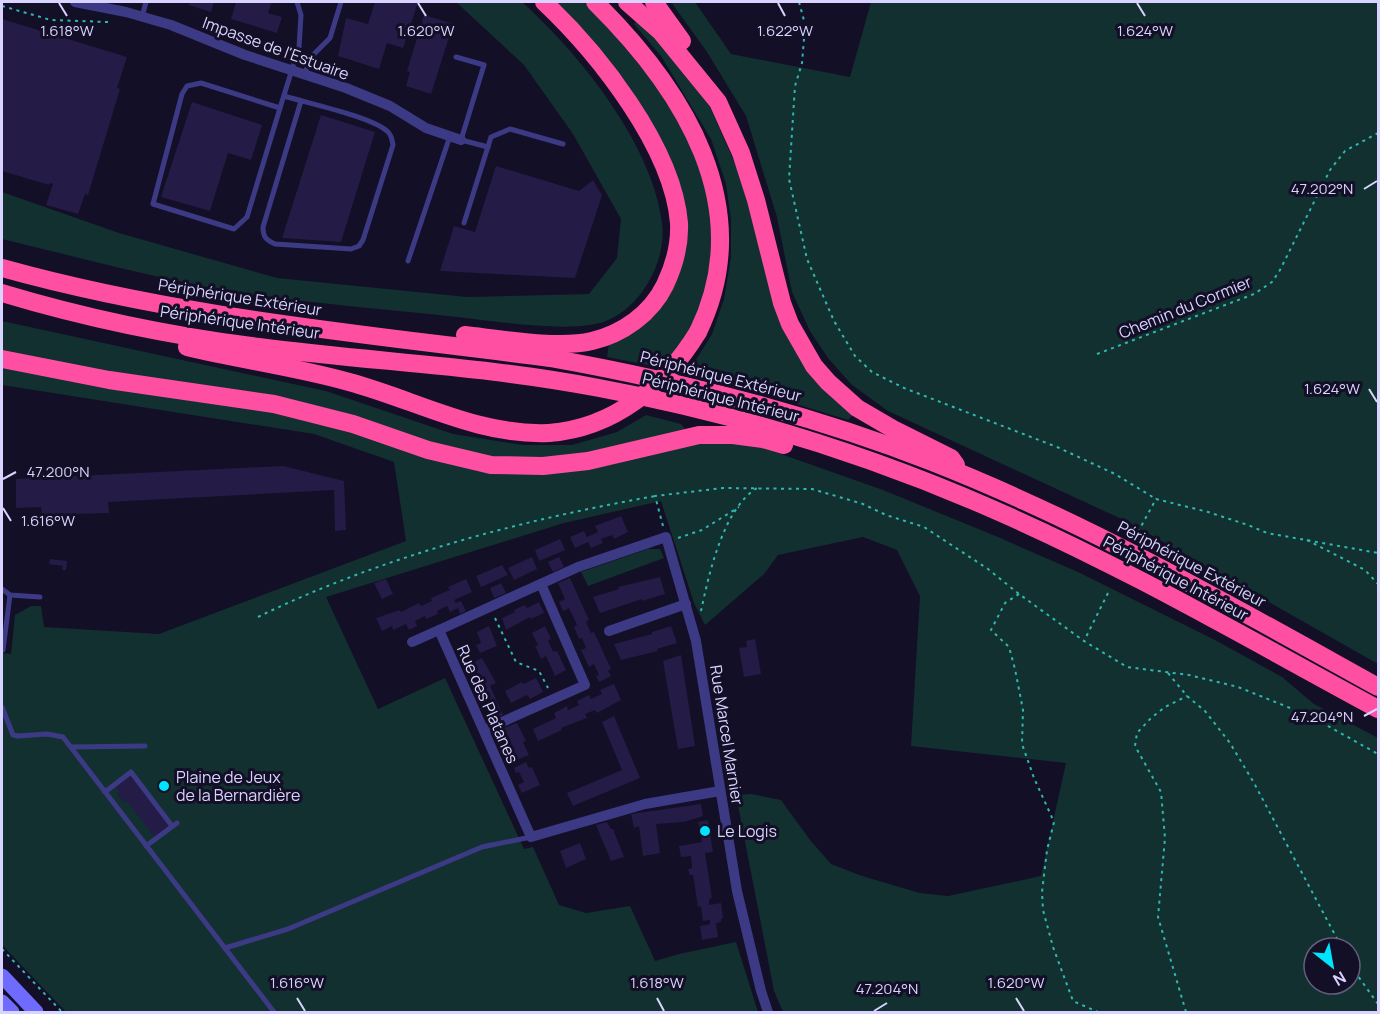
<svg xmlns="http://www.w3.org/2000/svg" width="1380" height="1014" viewBox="0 0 1380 1014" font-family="Manrope,sans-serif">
<rect width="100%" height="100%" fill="#130f26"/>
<g fill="#12302f" fill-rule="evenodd">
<path d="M456 2H522C579 53 653 145 662 223 667 260 642 307 606 321 574 334 493 321 457 317 369 307 279 302 192 284 128 271 65 254 2 239V192L119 233 277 278 467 297 589 294 617 258 621 219 573 134 524 65Z"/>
<polygon points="553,2 584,2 607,25 649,77 687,131 707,184 713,236 707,285 694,328 663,368 607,357 609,343 681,262 661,147 626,82 582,28"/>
<polygon points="671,2 695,2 731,54 850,77 871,2 1378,2 1378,664 1128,522 888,411 852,385 828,358 810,331 792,292 777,217 746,116 707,52"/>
<polygon points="637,20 671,55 710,107 748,193 770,282 853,415 848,420 689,371 712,334 724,299 731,257 731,220 726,184 711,139 661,56 634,24"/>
<path d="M2 321 326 391 453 434 523 445H572L617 432 646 415 681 424 697 443 730 442 764 448 883 490 998 537 1078 572 1217 641 1282 677 1314 704 1378 738V1012H783L774 991 736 795 751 794 781 800 810 840 831 864 862 876 920 893 948 896 1041 876 1066 763 911 746 920 596 897 550 863 537 778 555 764 574 705 625 694 603 661 501 564 523 326 597 378 709 445 678 524 849 533 847 559 905 586 913 630 906 655 961 679 954 736 942 758 1012H66L2 945V653L11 654 15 615 31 606H41L44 627 159 634 406 541 394 462 314 434 2 385ZM1314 948H1350V984H1314Z"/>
<polygon points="648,549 660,549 664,558 588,586 581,572"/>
</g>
<g fill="#241b47">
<polygon points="190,2 214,2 211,12 189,5"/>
<polygon points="236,2 272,2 268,13 282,17 277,33 231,19"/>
<polygon points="375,2 418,2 403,48 387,43 379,69 338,56 346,18 368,24"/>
<polygon points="424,15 457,25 455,32 451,31 431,94 406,86 410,72 407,71"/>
<polygon points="2,19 127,57 117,88 120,89 88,195 85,194 78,214 46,205 53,184 50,183 49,185 2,171"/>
<polygon points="192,102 262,125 251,160 228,153 210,211 161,197"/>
<polygon points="321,115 375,132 341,242 282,238"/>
<polygon points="496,166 579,191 593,180 602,195 575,278 440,271 454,226 475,232"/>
<polygon points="283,466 344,481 346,530 335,531 334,490 108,502 109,513 42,515 41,507 16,508 16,479"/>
<polygon points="621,516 628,532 614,539 612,535 601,539 603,543 591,548 588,542 575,548 570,537 584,531 587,537 598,532 595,526"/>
<polygon points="560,539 565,550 539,561 535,550"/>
<polygon points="532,557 537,569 514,580 508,568"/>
<polygon points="559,557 564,567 553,572 548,562"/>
<polygon points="50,559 67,561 66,570 62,570 63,566 49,564"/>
<polygon points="502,565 508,575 481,587 476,576"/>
<polygon points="660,577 665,594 642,601 642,599 600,613 593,597 619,589 618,587"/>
<polygon points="570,578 589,620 586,622 591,633 594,632 611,669 608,671 611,676 599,682 596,676 599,675 594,664 589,667 581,650 586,648 582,638 579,639 574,627 577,625 569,608 563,611 559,602 565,599 558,583"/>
<polygon points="386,579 393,594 382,599 374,583"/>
<polygon points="466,579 472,592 454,600 456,603 461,601 466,611 460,614 458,608 450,612 447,606 437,611 438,614 426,619 425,616 415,621 417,626 409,630 406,624 393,630 392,626 382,631 376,618 400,610 401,612 419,603 421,606 432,601 431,598 450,590 448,587"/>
<polygon points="501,583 506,593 494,598 490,588"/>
<polygon points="539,602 544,613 531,619 530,617 506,630 502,618 515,612 514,610 525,605 527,608"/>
<polygon points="489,626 497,646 480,653 476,645 481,643 477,632"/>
<polygon points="545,626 551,639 548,640 553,652 557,651 566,670 555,676 546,656 541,659 535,646 538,645 532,633"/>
<polygon points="671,626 677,643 657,649 658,651 621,660 614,644 652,634 652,632"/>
<polygon points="755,639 761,674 744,677 739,648 747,647 746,641"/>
<polygon points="681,655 695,746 678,749 663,661"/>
<polygon points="482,658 496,683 490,686 503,715 491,720 477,691 483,688 478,677 474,678 468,665"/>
<polygon points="536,678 543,692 530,699 527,695 511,703 505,691 522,682 523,684"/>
<polygon points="614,684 621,700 597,713 595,710 585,714 587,718 561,728 562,730 538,741 533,729 556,718 554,713 567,706 568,710 579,705 577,701 589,695 591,699 602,694 600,690"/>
<polygon points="614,716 640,778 573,806 567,793 622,770 602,722"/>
<polygon points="517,723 526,741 523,742 529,755 514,761 509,749 513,747 504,728"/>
<polygon points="526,762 529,768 532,767 540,785 522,793 518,785 524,782 519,772 516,773 514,768"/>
<polygon points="131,775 172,826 155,838 127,801 124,803 117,794 119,792 116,787"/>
<polygon points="701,804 703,816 684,822 656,824 660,853 643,856 639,826 634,828 631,814"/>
<polygon points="708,820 713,852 705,853 712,898 709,899 709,905 721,903 723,918 721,919 721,922 716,923 718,937 702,940 700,926 710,924 710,920 703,921 701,906 698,907 693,875 690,875 688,869 692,868 691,856 681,857 679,846 702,842 698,822"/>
<polygon points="607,822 611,829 613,829 624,857 611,861 596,825"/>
<polygon points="580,843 586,859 566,868 560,851"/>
</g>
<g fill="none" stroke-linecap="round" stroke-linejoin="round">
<g stroke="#2fb8b0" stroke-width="2" stroke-dasharray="3 4.5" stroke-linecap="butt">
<polyline points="799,2 805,24 804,39 802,63 795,86 789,179 807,259 834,321 855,356 872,372 904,388 1057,447 1115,474 1156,499"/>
<polyline points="2,6 51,20 108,22"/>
<polyline points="1097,354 1254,294 1272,282 1280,270 1330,170 1345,151 1378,133"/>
<polyline points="663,526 655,496 723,488 812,489 863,504 886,515 924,527 988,569 1019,594 1084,641"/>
<polyline points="1138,532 1156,499 1208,512 1248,525 1267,533 1378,553"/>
<polyline points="678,538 702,530 739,507"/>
<polyline points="1307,540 1365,570 1378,584"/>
<polyline points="1108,593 1084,641 1127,667 1189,675 1238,687 1310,716 1378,754"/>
<polyline points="1019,594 1005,603 991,630 1009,647 1015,669 1023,710 1022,744 1034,778 1054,822 1047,850 1042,892 1043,910 1053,947 1073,1001 1098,1012"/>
<path d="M701 611C709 574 723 509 757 488"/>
<path d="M258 617C380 557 522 520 655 496"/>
<polyline points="495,618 516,662 539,671 548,688"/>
<polyline points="1168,673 1187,696 1205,711 1230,743 1254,783 1342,948"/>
<polyline points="2,949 62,1012"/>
<polyline points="1350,965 1378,1004"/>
<polyline points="1186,1012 1158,917 1165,838 1161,792 1135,746 1137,733 1151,718 1165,707 1187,696"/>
</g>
<g stroke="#3d3a85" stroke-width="5">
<polyline points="142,17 146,2"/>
<polyline points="456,57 484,65 461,140 488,147"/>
<polyline points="305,74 310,58 330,38 341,2"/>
<polygon points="201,83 280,108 247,217 234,229 153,204 182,94 187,86"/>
<path d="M284 96C307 103 373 117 388 132 392 136 392 140 393 145L363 240 359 246 351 249 275 244C266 240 263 237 263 227L301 101"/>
<polyline points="280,108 299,47 301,15 297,2"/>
<polyline points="464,223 491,137 510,129 563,144"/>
<polyline points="408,261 450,136"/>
<polyline points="2,589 10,595 40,597"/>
<polyline points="3,650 10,595"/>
<polyline points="2,707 13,735 18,736 47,734 63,737 274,1012"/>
<polyline points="71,747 145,746"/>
<polyline points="105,792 131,772 172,826"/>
<polyline points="146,846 177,823"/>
<polyline points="225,948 288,929 482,847 531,837"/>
</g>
<g stroke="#3d3a85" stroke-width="10">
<polyline points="75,2 126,12 171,25 245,55 346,88 390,106 426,128 461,140"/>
<polyline points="609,631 686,604"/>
<polyline points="412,642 439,630"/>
<polyline points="484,730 585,685 541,584"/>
<polyline points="720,791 645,804 531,837 439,630 578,567 666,537 696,641 737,891 761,991 768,1012"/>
</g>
<g stroke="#6f6bff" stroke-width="15">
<polyline points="2,976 36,1012"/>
<polyline points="2,1002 12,1012"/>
</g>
<g stroke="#ff4fa3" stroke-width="18">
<path d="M595 2C683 89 759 207 698 332"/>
<polyline points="627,2 661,32 718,102 741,153 756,200 782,303 790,324 814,366 828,382 857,408 893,429 951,458 956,465"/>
<polyline points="654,2 682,41"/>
<path d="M2 268C181 318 366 334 550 358 679 381 807 413 930 461 1086 522 1232 606 1378 687"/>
<path d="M2 293C85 318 172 336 259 347 372 362 487 366 599 388 734 413 864 453 990 508 1124 566 1250 640 1378 709"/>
<path d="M465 335C500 339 559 349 592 341 622 334 651 314 665 285 674 266 680 244 679 223 673 147 598 53 544 2"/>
<path d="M187 347C241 360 296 367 349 382 416 400 478 436 549 433"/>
<polyline points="2,359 109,380 274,404 353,424 428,450 491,465 543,466 588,461 699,435 733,435 763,439 784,445"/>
</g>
<path stroke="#ff4fa3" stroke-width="18" d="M549 433C614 428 665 386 698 332"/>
</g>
<path fill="none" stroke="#d9d4ff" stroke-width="2" d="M59 3 67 16M418 3 426 16M778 3 785 16M1137 3 1145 16M1364 189 1377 181M1369 389 1377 402M3 479 16 472M3 508 11 521M1364 716 1377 709M297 998 305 1011M657 998 664 1011M1016 998 1024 1011M874 1011 887 1003"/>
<g fill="#00e5ff" stroke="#130f26" stroke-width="2">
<circle cx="164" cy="786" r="6"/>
<circle cx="705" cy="831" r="6"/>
</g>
<g text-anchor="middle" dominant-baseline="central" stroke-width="6" stroke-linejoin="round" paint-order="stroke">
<g font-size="16" fill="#d9d4ff" stroke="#130f26">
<text transform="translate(276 48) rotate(20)">Impasse de l'Estuaire</text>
<text transform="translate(240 297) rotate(9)">Périphérique Extérieur</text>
<text transform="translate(1185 307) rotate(-22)">Chemin du Cormier</text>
<text transform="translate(240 322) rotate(8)">Périphérique Intérieur</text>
<text transform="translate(721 376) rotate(14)">Périphérique Extérieur</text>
<text transform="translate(721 397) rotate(14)">Périphérique Intérieur</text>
<text transform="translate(1192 564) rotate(28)">Périphérique Extérieur</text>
<text transform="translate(1176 578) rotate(28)">Périphérique Intérieur</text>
<text transform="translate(488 704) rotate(66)">Rue des Platanes</text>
<text transform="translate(727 735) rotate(81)">Rue Marcel Marnier</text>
</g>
<g font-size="16" fill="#d9d4ff" stroke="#130f26" text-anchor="start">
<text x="176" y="777">Plaine de Jeux<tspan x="176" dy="18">de la Bernardière</tspan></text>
<text x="717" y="831">Le Logis</text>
</g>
</g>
<g font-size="15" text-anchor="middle" fill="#d9d4ff" stroke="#130f26" stroke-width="6" stroke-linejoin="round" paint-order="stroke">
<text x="67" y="36">1.618°W</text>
<text x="426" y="36">1.620°W</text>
<text x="785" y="36">1.622°W</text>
<text x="1145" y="36">1.624°W</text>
<text x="1322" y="194">47.202°N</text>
<text x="1332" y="394">1.624°W</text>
<text x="58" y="477">47.200°N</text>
<text x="48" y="526">1.616°W</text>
<text x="1322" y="722">47.204°N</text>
<text x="297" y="988">1.616°W</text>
<text x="657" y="988">1.618°W</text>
<text x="1016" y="988">1.620°W</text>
<text x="887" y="994">47.204°N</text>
</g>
<rect width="1380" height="1014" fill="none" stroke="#d9d4ff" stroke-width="6"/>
<g transform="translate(1332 966) rotate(149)"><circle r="28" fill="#130f26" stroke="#625e7d" stroke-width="1.5"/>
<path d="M0-4.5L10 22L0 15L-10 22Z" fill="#00e5ff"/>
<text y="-9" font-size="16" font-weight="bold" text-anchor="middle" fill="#d9d4ff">N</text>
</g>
</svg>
